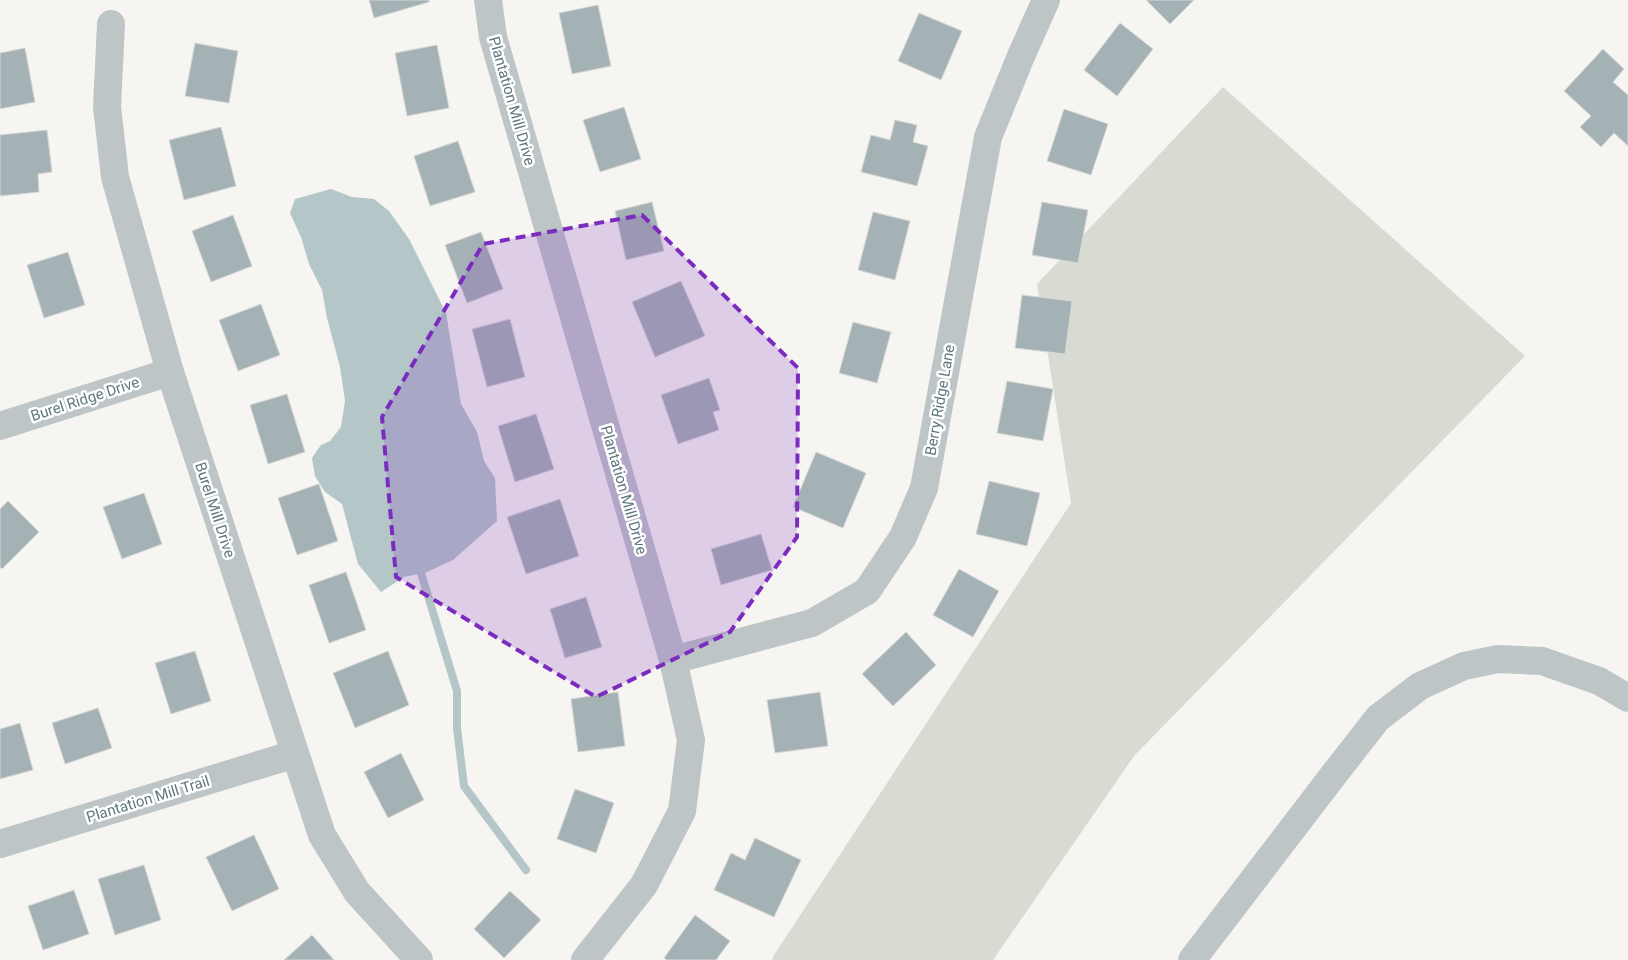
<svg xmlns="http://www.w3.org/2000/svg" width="1628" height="960" viewBox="0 0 1628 960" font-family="Roboto,sans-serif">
<rect width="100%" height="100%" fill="#f6f5f2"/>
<polygon fill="#d7dbd1" points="1223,87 1525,356 1134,756 993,960 772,960 774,955 1071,503 1037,284"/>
<polygon fill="#b4c6c8" points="331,189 352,197 374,199 389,211 409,239 446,313 461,404 477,432 484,461 495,478 497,521 453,560 427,572 404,577 381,592 358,564 342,504 325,492 315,476 312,458 321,445 330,441 341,427 345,401 340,367 327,318 322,290 309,264 301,237 290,213 295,199"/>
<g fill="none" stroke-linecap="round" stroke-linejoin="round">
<polyline stroke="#b4c6c8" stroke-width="8" points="421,573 457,691 457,728 464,786 526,870"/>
</g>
<g fill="#a5b2b5" stroke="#d7d7d5">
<polygon points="369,0 429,0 429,2 374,18"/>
<polygon points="1146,0 1194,0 1170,24"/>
<polygon points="598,5 611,66 572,74 559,13"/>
<polygon points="919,13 962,31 941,80 898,61"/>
<polygon points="1120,23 1153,49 1117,96 1084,70"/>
<polygon points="195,43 238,51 229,103 185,96"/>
<polygon points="437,45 449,108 407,116 395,53"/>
<polygon points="25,48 35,102 0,109 0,53"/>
<polygon points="1603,49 1624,69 1613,82 1628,95 1628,146 1614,133 1601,147 1580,127 1591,116 1564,91"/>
<polygon points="624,107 641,159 600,172 583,120"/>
<polygon points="1064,109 1108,124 1091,175 1047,161"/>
<polygon points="895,120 917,125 913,142 928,146 917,186 861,172 871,135 890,140"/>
<polygon points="221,127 236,186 184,200 169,140"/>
<polygon points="47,130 52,172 38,174 39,192 0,196 0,135"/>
<polygon points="458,141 475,192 430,206 414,156"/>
<polygon points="652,202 664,251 626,260 615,211"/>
<polygon points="1042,202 1088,210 1078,263 1032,255"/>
<polygon points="873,212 910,221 895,280 858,270"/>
<polygon points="233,215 252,266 211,282 192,231"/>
<polygon points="481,232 503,289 467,303 445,245"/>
<polygon points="68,252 85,305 44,318 27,265"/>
<polygon points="681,281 705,336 655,357 632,302"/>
<polygon points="1022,295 1072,301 1065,354 1015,348"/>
<polygon points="261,304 280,355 238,371 219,320"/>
<polygon points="510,319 525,377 487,387 472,329"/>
<polygon points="853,322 891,332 877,383 839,373"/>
<polygon points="709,378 720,410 713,412 719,430 678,444 661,395"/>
<polygon points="1007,381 1053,389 1043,441 997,433"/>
<polygon points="287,394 305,452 268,464 250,405"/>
<polygon points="536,414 554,469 515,482 498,426"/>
<polygon points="816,452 866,473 843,528 793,507"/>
<polygon points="989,481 1040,493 1027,546 976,534"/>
<polygon points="319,484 338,541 297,555 278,498"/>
<polygon points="144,493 162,544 122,559 103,507"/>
<polygon points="560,499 579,556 526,574 507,517"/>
<polygon points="8,501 39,532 2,569 0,567 0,509"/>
<polygon points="761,534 772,570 721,585 711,549"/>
<polygon points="959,569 999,591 973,637 933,615"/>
<polygon points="346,572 366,630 329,643 309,585"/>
<polygon points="586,597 602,647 565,658 550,609"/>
<polygon points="906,632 936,665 893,706 862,674"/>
<polygon points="195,651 211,701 171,714 155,663"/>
<polygon points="388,651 409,705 355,728 333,673"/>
<polygon points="618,692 625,746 578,752 571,699"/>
<polygon points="820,692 828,746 775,753 767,700"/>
<polygon points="98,708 112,748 65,764 52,723"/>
<polygon points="20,723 33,770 0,779 0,729"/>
<polygon points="401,753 424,800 388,818 364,772"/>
<polygon points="575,789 614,803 596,853 557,839"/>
<polygon points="254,835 279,889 232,911 206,857"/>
<polygon points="755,838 801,860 774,917 714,890 731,853 745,860"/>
<polygon points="144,865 161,920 115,935 98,879"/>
<polygon points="74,890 89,934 43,950 28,906"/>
<polygon points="510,891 541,920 504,958 474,929"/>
<polygon points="695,915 730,941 716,960 667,960 664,958"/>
<polygon points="312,935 334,960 284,960"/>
</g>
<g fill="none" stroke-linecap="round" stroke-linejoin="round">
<g stroke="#bec5c7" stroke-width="28">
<polyline points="488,0 493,37 673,660 691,740 682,811 644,885 585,960"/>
<polyline points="111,24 107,107 115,177 170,372 322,835 357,892 419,960"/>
<polyline points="0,426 170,372"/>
<polyline points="673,660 812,623 867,591 903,537 924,488 988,137 1021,56 1046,0"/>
<polyline points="0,844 295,754"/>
<polyline points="1192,960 1335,773 1378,718 1420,686 1464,666 1498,659 1542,661 1599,681 1628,698"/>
</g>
</g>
<path fill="#7b2cbf" fill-opacity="0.2" stroke="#7b2cbf" stroke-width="4" stroke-dasharray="10 6" stroke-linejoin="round" d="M642 215 798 368 797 537 730 632 596 697 396 577 382 417 483 244Z"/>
<g text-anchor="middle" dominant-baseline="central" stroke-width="5" stroke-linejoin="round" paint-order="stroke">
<g font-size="15" fill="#5f787f" stroke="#fff">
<text transform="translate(512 101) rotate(74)">Plantation Mill Drive</text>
<text transform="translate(85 399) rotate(-18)">Burel Ridge Drive</text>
<text transform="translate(940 400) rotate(-80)">Berry Ridge Lane</text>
<text transform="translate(624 490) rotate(74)">Plantation Mill Drive</text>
<text transform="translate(215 510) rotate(72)">Burel Mill Drive</text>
<text transform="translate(148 799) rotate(-17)">Plantation Mill Trail</text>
</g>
</g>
</svg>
